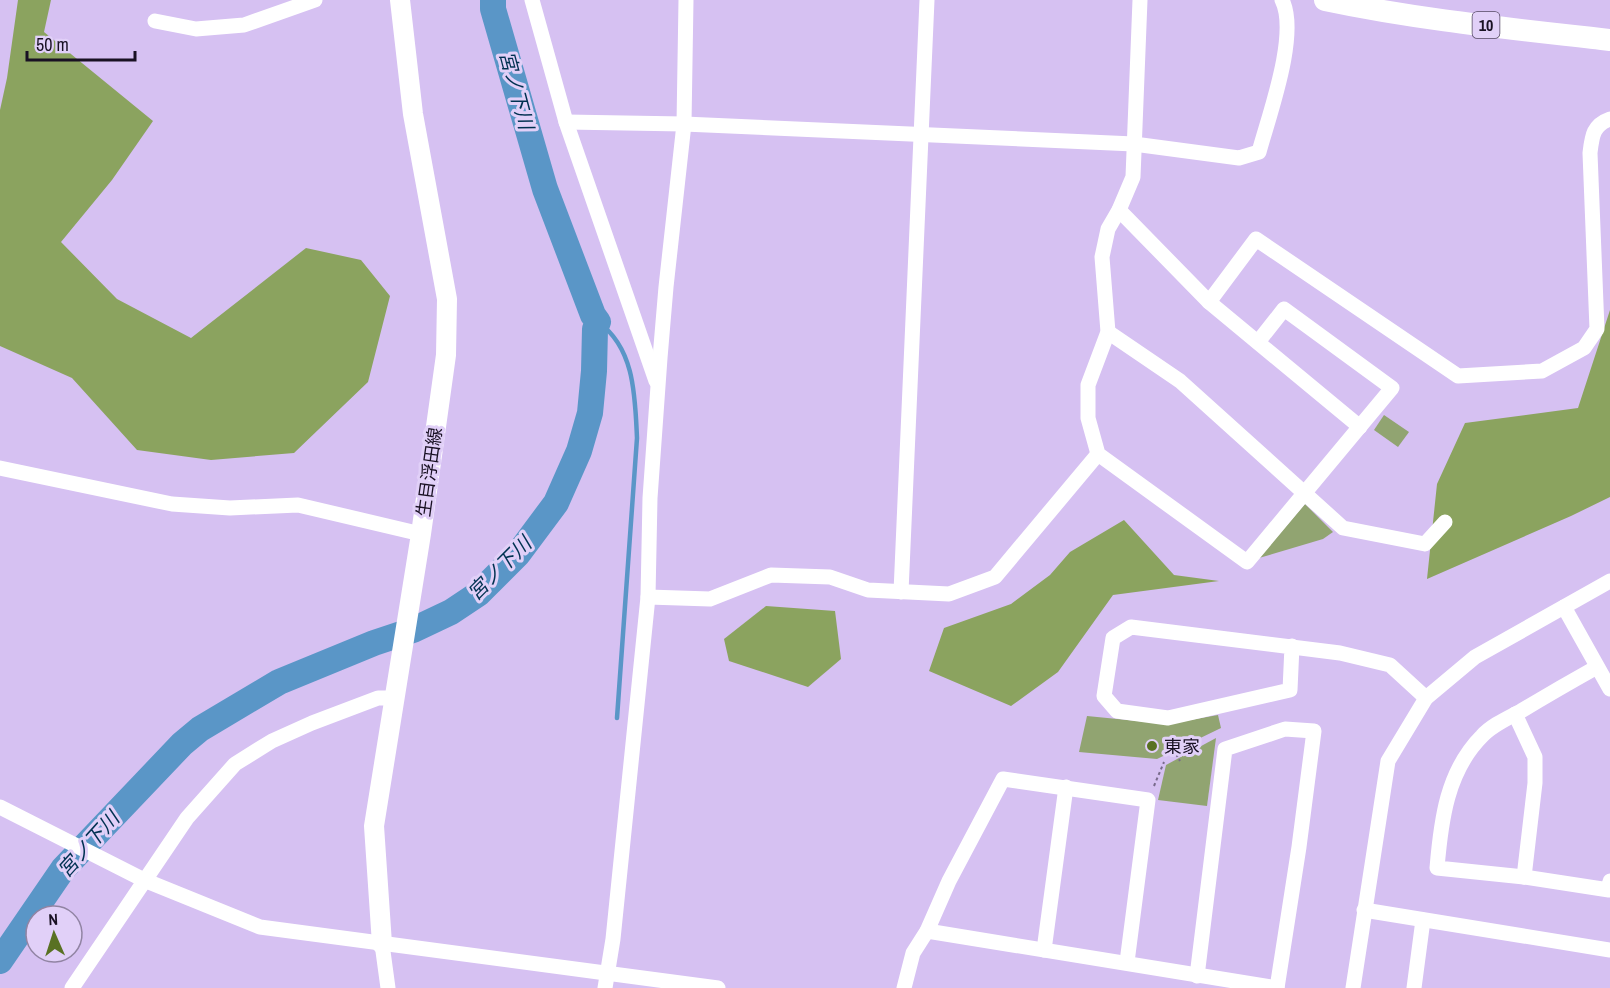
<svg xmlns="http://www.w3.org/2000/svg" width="1610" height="988" viewBox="0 0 1610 988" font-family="'Archivo Narrow','Noto Sans JP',sans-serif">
<rect width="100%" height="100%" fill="#d6c1f2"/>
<g fill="#91a471">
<polygon points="1384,415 1409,432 1398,447 1374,430"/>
<polygon points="1305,504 1333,532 1323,539 1259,558"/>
<polygon points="1218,715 1221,728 1157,759 1079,752 1087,716 1168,724"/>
<polygon points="1216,738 1207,806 1158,800 1166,765"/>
</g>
<g fill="#8ba35f">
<polygon points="18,0 51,0 44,32 153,121 112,180 61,242 117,299 191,338 306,248 361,260 390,296 368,382 294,453 211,460 137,450 72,378 0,346 0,110 7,78"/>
<polygon points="1610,310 1610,497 1571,516 1427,579 1437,484 1465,423 1578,408"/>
<polygon points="1124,520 1174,575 1219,581 1113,595 1058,672 1011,706 929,671 944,628 1011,604 1050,575 1070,552"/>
<polygon points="766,606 835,611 841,659 808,687 729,661 724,639"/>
</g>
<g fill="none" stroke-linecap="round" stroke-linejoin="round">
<path stroke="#5a96c7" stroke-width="4.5" d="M598 322C635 348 635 397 637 438L617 718"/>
<polyline stroke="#5a96c7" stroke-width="26" points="0,961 63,869 182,744 200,729 279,682 374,643 413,630 451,612 478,594 518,554 556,503 579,451 590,413 594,371 595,329 598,322 593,315 545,189 493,9 493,0"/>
<g stroke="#786a8b" stroke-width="2" stroke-dasharray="3 3" stroke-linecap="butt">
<polyline points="1173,749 1180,761"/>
<polyline points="1154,786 1164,762"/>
</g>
<g stroke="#fff" stroke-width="15">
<polyline points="532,0 566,122 656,381"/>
<polyline points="1140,0 1133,177 1119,210 1108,229 1102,257 1108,332 1088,385 1088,418 1098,454 1247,562 1392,388 1284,309 1258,342"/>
<polyline points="155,21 196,29 244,25 315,0"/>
<path d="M566 122 684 124 1134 144 1239 158 1259 152C1269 115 1299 34 1282 0"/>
<polyline points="1119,210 1209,302 1360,427"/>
<path d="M1209 302 1256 239 1458 376 1542 371 1584 348 1597 329 1590 153C1592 136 1593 125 1610 119"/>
<polyline points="1108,332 1180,381 1343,528 1425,544 1445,522"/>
<polyline points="0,468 172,504 230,508 298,505 421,534"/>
<polyline points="901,592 927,0"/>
<polyline points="648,597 710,599 771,575 830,577 868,590 949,594 995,577 1098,454"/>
<polyline points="1564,607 1610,689"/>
<polyline points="1292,646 1290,690 1168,718 1117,711 1104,696 1113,638 1131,627 1340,653 1390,665 1426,698"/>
<path d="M1597 667C1572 681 1546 696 1521 711 1508 718 1492 725 1482 736 1447 771 1441 820 1437 868L1524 877 1609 890 1610 881"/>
<polyline points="1515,714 1535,757 1535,783 1524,877"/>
<polyline points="0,807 144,880 260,927 718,988"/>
<polyline points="1364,910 1610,950"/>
<polyline points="927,931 1277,988"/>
<polyline points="382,944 388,988"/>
<polyline points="1044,950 1066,787"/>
<polyline points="1197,976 1225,749 1285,729 1314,731 1299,847 1277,988"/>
<polyline points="72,988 187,818 235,764 272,741 312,723 378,698 393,698"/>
<polyline points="605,988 613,939 648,597 650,498 660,358 666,287 684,124 686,0"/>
<polyline points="904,988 913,953 927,931 949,881 1003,779 1148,800 1127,962"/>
<polyline points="1353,988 1388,761 1426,698 1475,657 1610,581"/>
<polyline points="1414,988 1423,920"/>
</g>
<polyline stroke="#fff" stroke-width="20" points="382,944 374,826 421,534 446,355 447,299 413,114 400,0"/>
<path stroke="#fff" stroke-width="22" d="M1325 0C1419 20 1515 29 1610 40"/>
</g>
<circle fill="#597123" stroke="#e1d0f8" stroke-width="2" cx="1152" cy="746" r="6"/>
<g text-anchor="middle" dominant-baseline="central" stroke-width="6" stroke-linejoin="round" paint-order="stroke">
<rect fill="#e1d0f8" stroke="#554a63" stroke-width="1.5" x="1472.5" y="12" width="27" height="26" rx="4.5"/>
<g font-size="16" font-weight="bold" fill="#191123">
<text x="1486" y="25">10</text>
</g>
<g font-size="18" fill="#191123" stroke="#e1d0f8">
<text transform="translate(429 472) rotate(-82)">生目浮田線</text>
</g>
<g font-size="18" fill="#191123" stroke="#e1d0f8" text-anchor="start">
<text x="1164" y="746">東家</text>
</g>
<g font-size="20" font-style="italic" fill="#003151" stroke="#e1d0f8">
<text transform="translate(517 90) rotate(75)">宮ノ下川</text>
<text transform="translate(499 568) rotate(-45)">宮ノ下川</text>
<text transform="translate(88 844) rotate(-48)">宮ノ下川</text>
</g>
</g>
<g transform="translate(54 934) rotate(357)"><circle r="28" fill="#e1d0f8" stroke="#9184a3" stroke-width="1.5"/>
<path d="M0-4.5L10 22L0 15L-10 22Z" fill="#597123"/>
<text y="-9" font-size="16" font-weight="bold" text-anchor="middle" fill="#191123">N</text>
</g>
<path d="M27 51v9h108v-9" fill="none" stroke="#191123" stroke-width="3"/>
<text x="36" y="51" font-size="18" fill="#191123" stroke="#e1d0f8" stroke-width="4.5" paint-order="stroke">50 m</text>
</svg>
